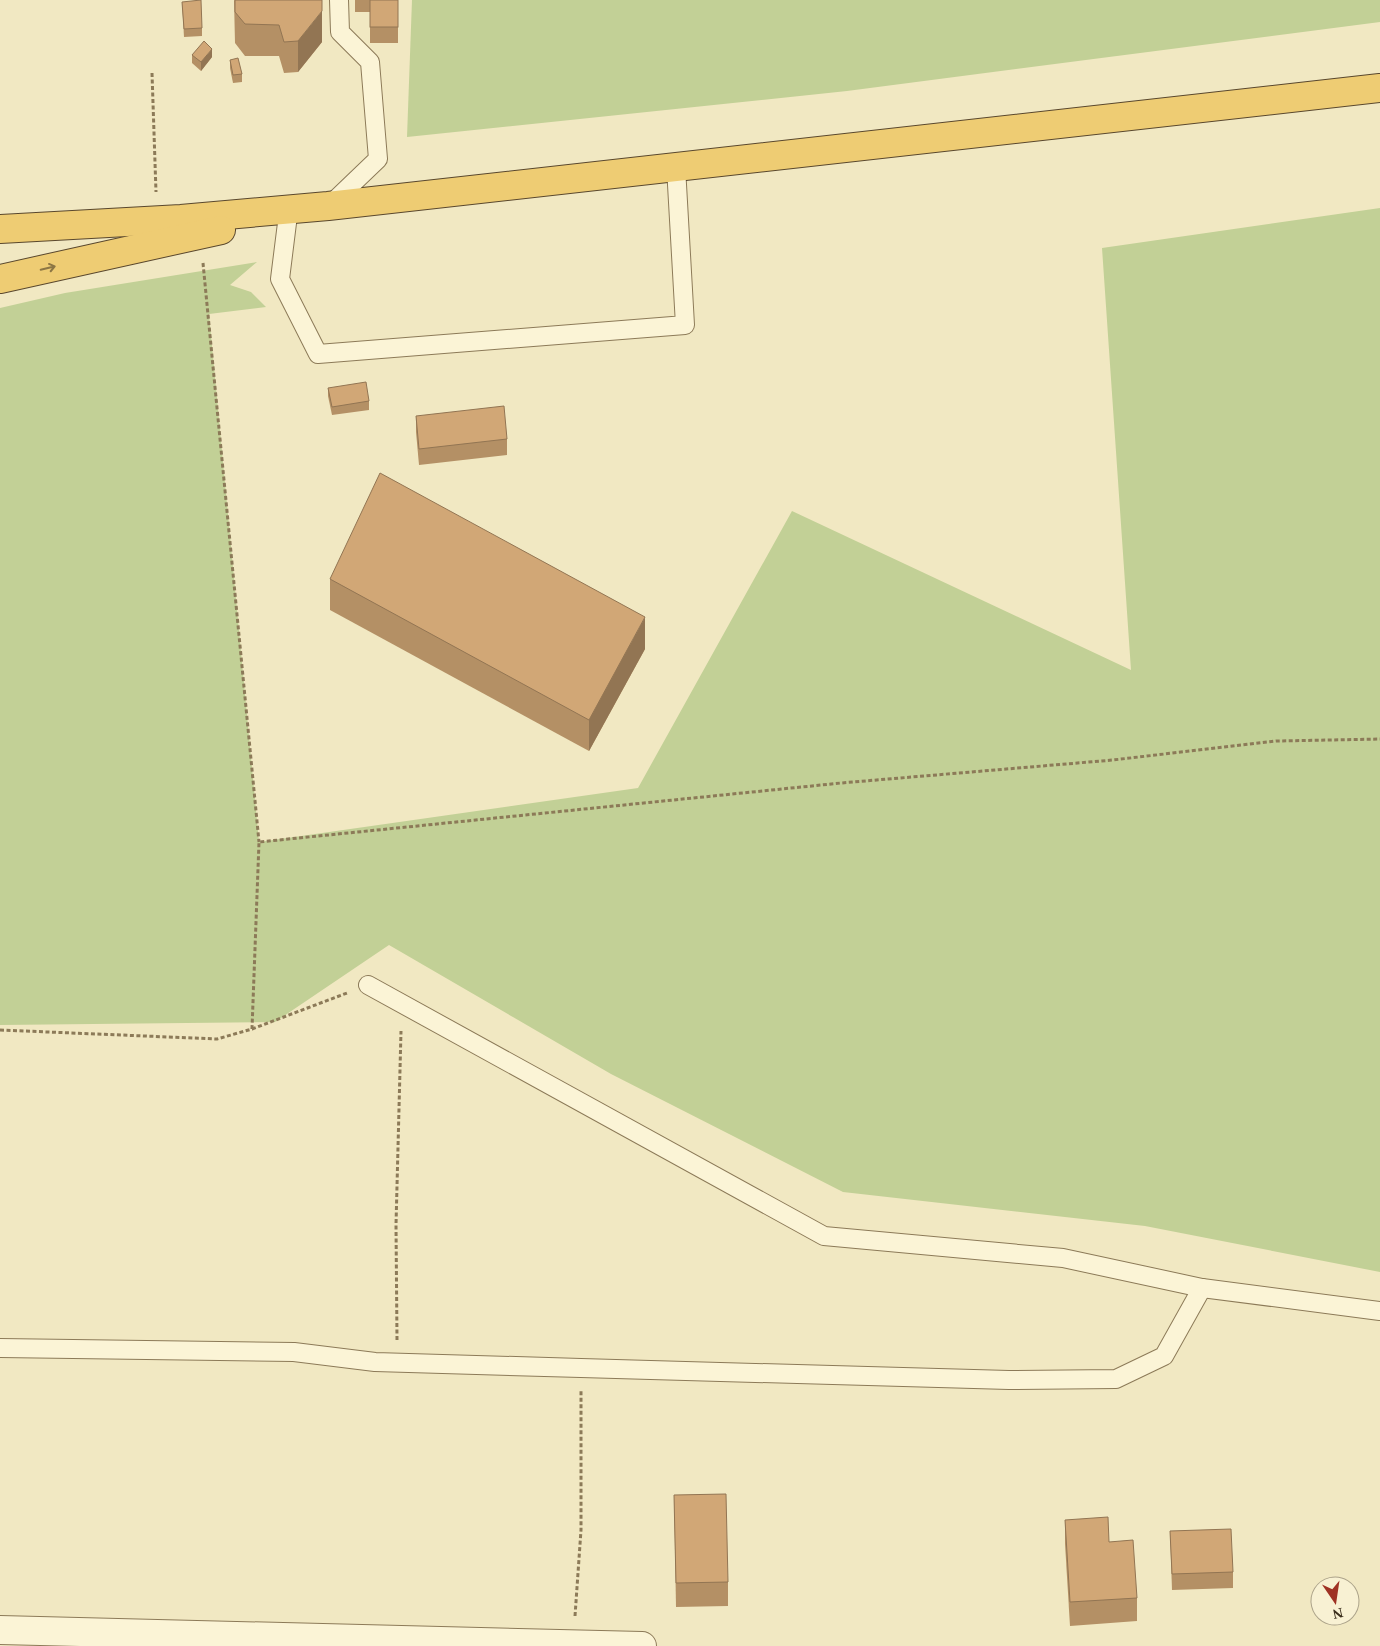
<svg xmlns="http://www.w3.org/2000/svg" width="1380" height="1646" viewBox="0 0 1380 1646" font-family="Georgia,serif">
<rect width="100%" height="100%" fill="#f1e8c2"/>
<g fill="#c2d096">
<polygon points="412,0 1380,0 1380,22 847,91 407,137"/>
<polygon points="1380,208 1380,1272 1145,1226 843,1192 611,1074 389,945 275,1022 0,1025 0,308 65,293 257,262 230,285 251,292 266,307 209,314 259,842 638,788 792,511 1131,670 1102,248"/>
</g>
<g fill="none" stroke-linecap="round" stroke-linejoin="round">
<defs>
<g id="service">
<polyline points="329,206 378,159 370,62 340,32 339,0"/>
<polyline points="288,215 280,279 318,354 685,325 676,167"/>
<polyline points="368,985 824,1236 1063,1258 1202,1288 1380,1311"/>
<polyline points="0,1348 294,1352 375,1362 581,1368 1009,1380 1116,1379 1164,1356 1202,1288"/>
</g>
<polyline id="minor" points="0,1630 642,1646"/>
<g id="trunk">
<polyline points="0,229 181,219 328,206 1380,88"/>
<polyline points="0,279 221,230"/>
</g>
</defs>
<use href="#service" stroke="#8c7a58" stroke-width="20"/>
<use href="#minor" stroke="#8c7a58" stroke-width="30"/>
<use href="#trunk" stroke="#59472d" stroke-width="30"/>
<g stroke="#8c7a58" stroke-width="3" stroke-dasharray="4 2.5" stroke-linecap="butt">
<polyline points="152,73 156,192"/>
<polyline points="203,263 259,842"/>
<polyline points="252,1029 347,993"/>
<polyline points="0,1030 217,1039 252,1029 259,842 841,783 1113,760 1276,741 1380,739"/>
<polyline points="397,1340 396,1225 401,1031"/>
<polyline points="575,1616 581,1530 581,1390"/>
</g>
<use href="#service" stroke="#fbf4d6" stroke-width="18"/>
<use href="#minor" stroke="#fbf4d6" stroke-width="28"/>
<use href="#trunk" stroke="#eecc73" stroke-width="28"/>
</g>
<g fill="#b49065">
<polygon points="234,0 322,42 298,72 284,73 279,56 245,56 235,43"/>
<polygon points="355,0 398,0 398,43 370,43 370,12 355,12"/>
<polygon points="182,2 202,28 202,36 184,37"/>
<polygon points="192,55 212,57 201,71 192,63"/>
<polygon points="230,60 242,74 242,82 233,83 230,68"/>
<polygon points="328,388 369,401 369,410 332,415 328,396"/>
<polygon points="416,416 507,439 507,455 419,465 416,432"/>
<polygon points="330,579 645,649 589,751 330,610"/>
<polygon points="674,1495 728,1582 728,1606 676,1607"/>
<polygon points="1065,1520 1109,1542 1137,1598 1137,1621 1070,1626 1065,1544"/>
<polygon points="1170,1531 1233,1572 1233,1588 1172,1590"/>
</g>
<g fill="#927553">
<polygon points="322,11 322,42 298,72 298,41"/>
<polygon points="212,49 212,57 201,71 201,62"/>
<polygon points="645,617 645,649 589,751 589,720"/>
</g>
<g fill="#d1a776" stroke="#927553">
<polygon points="201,0 202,28 184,29 182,2"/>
<polygon points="235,0 322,0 322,11 298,41 284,42 279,25 245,24 235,12"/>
<rect x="370" y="0" width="28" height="27"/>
<polygon points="204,41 212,49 201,62 192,55"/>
<polygon points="238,58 242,74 233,75 230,60"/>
<polygon points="366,382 369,401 332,407 328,388"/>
<polygon points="504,406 507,439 419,449 416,416"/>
<polygon points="380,473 645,617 589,720 330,579"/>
<polygon points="726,1494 728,1582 676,1583 674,1495"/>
<polygon points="1108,1517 1109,1542 1133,1540 1137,1598 1070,1602 1065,1520"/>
<polygon points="1231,1529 1233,1572 1172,1574 1170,1531"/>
</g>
<defs><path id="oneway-shaft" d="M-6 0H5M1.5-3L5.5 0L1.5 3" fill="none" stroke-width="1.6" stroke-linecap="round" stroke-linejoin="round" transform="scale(1.25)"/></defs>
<use stroke="#8c7644" href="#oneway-shaft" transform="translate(48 268) rotate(-13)"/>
<g transform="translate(1335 1601) rotate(167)"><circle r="24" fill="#f8f1d3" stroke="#aca38a"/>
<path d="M0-4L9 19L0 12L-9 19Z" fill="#9f3224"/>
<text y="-8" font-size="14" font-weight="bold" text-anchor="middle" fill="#3b2f1d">N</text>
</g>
</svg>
